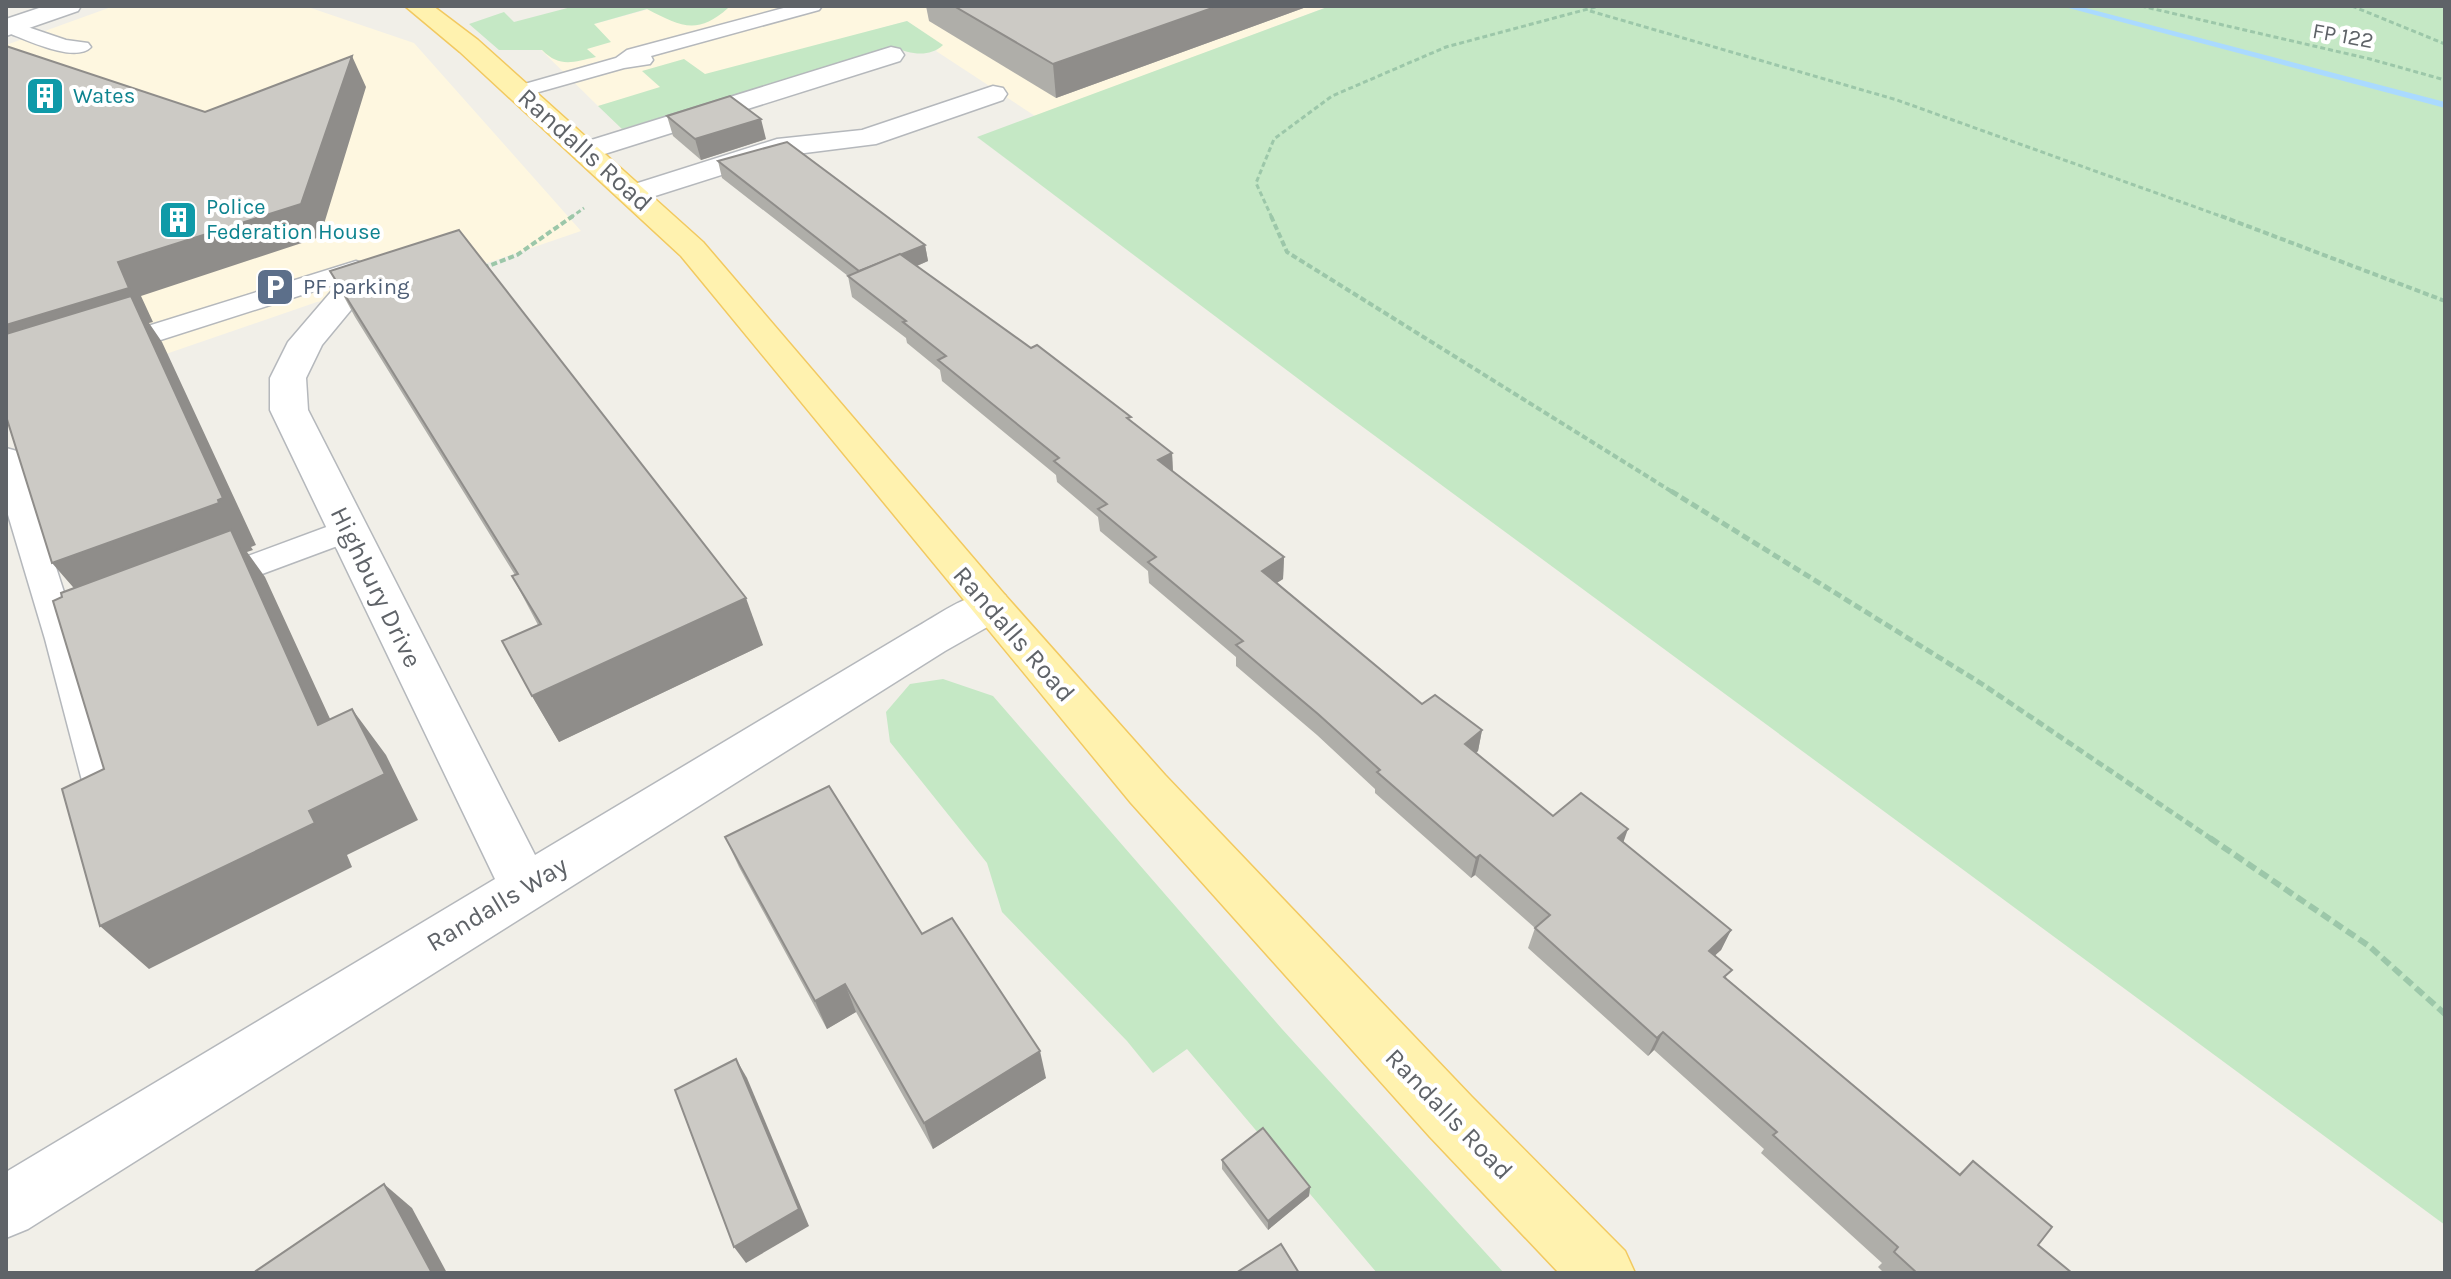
<svg xmlns="http://www.w3.org/2000/svg" width="2451" height="1279" viewBox="0 0 2451 1279" font-family="Karla,sans-serif">
<rect width="100%" height="100%" fill="#f1efe8"/>
<g fill="#fef7e0">
<polygon points="114,6 305,6 414,43 581,231 458,273 317,302 6,409 6,45"/>
<polygon points="660,6 1330,6 1035,116 936,51 942,45 907,21 598,106 532,41"/>
</g>
<g fill="#c5e8c5">
<path d="M575 6H725L728 8C697 36 680 26 647 9L594 24 611 42 587 49 596 57C573 62 560 68 542 50H499L469 24 504 12 514 22Z"/>
<polygon points="1330,6 2445,6 2445,1225 1333,405 977,137"/>
<path d="M907 21 943 45C929 58 910 54 894 47L622 129 598 106 660 87 642 71 684 59 705 74Z"/>
<polygon points="943,679 993,696 1282,1029 1504,1273 1377,1273 1187,1049 1153,1073 1127,1041 1002,912 987,863 890,742 886,712 910,684"/>
</g>
<g fill="none" stroke-linecap="round" stroke-linejoin="round">
<polygon fill="#aadaff" fill-rule="evenodd" points="2061,6 2078,6 2445,102 2445,108"/>
<defs>
<g id="service">
<polygon points="791,6 822,6 819,10 651,56 653,60 650,64 624,68 521,97 510,91 514,87 616,58 627,50"/>
<path d="M10 21 66 40 88 43 91 47C75 64 25 39 6 32V22Z"/>
<polygon points="356,261 365,264 369,269 359,294 341,294 337,289 339,283 123,352 103,352 99,346 103,340"/>
<polygon points="6,448 17,451 21,458 79,639 129,815 123,826 110,831 97,826 91,815 45,639 6,508"/>
<polygon points="348,519 359,522 364,530 359,538 214,592 202,589 198,581 202,573"/>
</g>
<g id="minor">
<polygon points="45,6 81,6 78,11 6,36 6,19"/>
<polygon points="891,47 900,49 904,55 900,61 595,157 585,160 575,157 570,151 575,145"/>
<polygon points="993,86 1003,88 1007,94 1003,100 876,144 781,156 633,203 622,200 618,194 622,188 777,139 862,130"/>
<path d="M348 283 360 286 365 293 322 345 306 378 308 410 535 855 913 629C941 614 974 586 1005 595L1011 606 1005 617 945 651 28 1229 6 1238V1172L495 879 270 410V378L288 342 336 286Z"/>
</g>
<polygon id="primary" points="405,6 433,6 478,40 703,242 1005,595 1165,775 1472,1097 1625,1251 1635,1273 1559,1273 1430,1137 1131,803 681,256 460,52"/>
</defs>
<use href="#service" stroke="#b5b8bc" stroke-width="3"/>
<use href="#minor" stroke="#b5b8bc" stroke-width="3"/>
<use href="#primary" stroke="#f2c960" stroke-width="3"/>
<g stroke="#9cc7a9" stroke-width="3" stroke-dasharray="5 3" stroke-linecap="butt">
<polyline points="2141,6 2370,59 2445,80"/>
<polyline points="2352,6 2445,44"/>
<polyline points="1590,11 1897,100 2226,218"/>
<polyline points="570,218 584,208"/>
<polyline points="1272,218 1256,183 1274,139 1332,96 1446,47 1599,6"/>
</g>
<g stroke="#9cc7a9" stroke-width="4" stroke-dasharray="6 3" stroke-linecap="butt">
<polyline points="1271,216 1287,252 1674,493"/>
<polyline points="2221,216 2445,301"/>
<polyline points="483,268 517,255 573,216"/>
</g>
<polyline stroke="#9cc7a9" stroke-width="5" stroke-dasharray="8 4" stroke-linecap="butt" points="1671,491 1982,684 2213,840"/>
<polyline stroke="#9cc7a9" stroke-width="6" stroke-dasharray="10 5" stroke-linecap="butt" points="2210,838 2369,946 2445,1014"/>
<use href="#service" fill="#fff" fill-rule="evenodd"/>
<use href="#minor" fill="#fff" fill-rule="evenodd"/>
<use href="#primary" fill="#fff2af" fill-rule="evenodd"/>
</g>
<g fill="#afaea9">
<polygon points="926,6 1309,6 1056,98 929,21"/>
<polygon points="667,116 766,139 701,160 673,136"/>
<polygon points="718,161 925,245 928,261 917,266 1131,422 1172,453 1173,472 1284,557 1283,579 1277,583 1422,704 1482,730 1478,751 1476,753 1553,816 1623,842 1731,930 1721,950 1715,955 1727,979 1959,1174 1973,1161 2038,1245 2072,1273 1884,1273 1878,1267 1882,1263 1761,1153 1764,1149 1654,1050 1648,1056 1528,948 1535,928 1475,875 1471,878 1375,793 1375,789 1317,735 1236,666 1236,657 1149,583 1148,571 1100,531 1098,517 1057,482 1056,475 942,381 940,370 907,343 906,338 852,297 848,276 722,178"/>
<polygon points="330,271 763,645 559,742 532,696 538,625 512,576 515,575 355,317"/>
<polygon points="725,837 922,934 1046,1078 933,1149 856,1012 827,1029 739,867"/>
<polygon points="1222,1160 1310,1187 1309,1196 1268,1230 1222,1169"/>
</g>
<g fill="#8f8d8a">
<polygon points="1218,6 1309,6 1056,98 1053,64"/>
<polygon points="352,56 366,87 320,237 141,296 153,322 149,323 162,342 256,545 251,547 253,550 247,552 265,577 354,771 93,610 52,563 6,358 6,325 118,262"/>
<polygon points="761,119 766,139 701,160 695,139"/>
<polygon points="925,245 928,261 863,289 859,272"/>
<polygon points="1172,453 1173,474 1158,460"/>
<polygon points="1284,557 1283,579 1262,592 1262,571"/>
<polygon points="746,598 763,645 559,742 532,696"/>
<polygon points="352,709 386,755 418,820 347,855 352,867 149,969 100,926 309,811"/>
<polygon points="1482,730 1478,751 1460,765 1465,744"/>
<polygon points="1628,829 1621,849 1618,838"/>
<polygon points="1480,855 1475,875 1471,878 1476,858"/>
<polygon points="1731,930 1721,950 1699,970 1709,951"/>
<polygon points="845,984 856,1012 827,1029 815,1001"/>
<polygon points="1663,1032 1654,1050 1648,1056 1657,1038"/>
<polygon points="1040,1051 1046,1078 933,1149 924,1123"/>
<polygon points="736,1059 747,1078 809,1226 746,1263 734,1247"/>
<polygon points="384,1184 412,1208 447,1273 432,1273"/>
<polygon points="1310,1187 1309,1196 1268,1230 1268,1221"/>
</g>
<g fill="#cccac5" stroke="#8f8d8a" stroke-width="2">
<polygon points="954,6 1218,6 1053,64"/>
<polygon points="6,46 205,112 352,56 301,204 118,262 129,288 6,325"/>
<polygon points="730,96 761,119 695,139 667,116"/>
<polygon points="787,142 925,245 859,271 718,161"/>
<polygon points="459,230 746,598 532,696 502,641 541,624 512,576 518,574 330,271"/>
<polygon points="900,254 1031,348 1037,345 1131,417 1127,418 1172,453 1158,460 1284,557 1262,571 1422,704 1435,695 1482,730 1465,744 1553,816 1581,793 1628,829 1618,838 1731,930 1709,951 1732,970 1724,977 1960,1175 1973,1161 2052,1227 2038,1245 2072,1273 1917,1273 1894,1252 1898,1247 1773,1135 1777,1132 1663,1032 1657,1038 1535,928 1550,915 1480,855 1476,858 1377,772 1380,770 1318,714 1236,645 1243,641 1148,562 1156,557 1098,509 1107,504 1054,461 1059,458 938,360 946,356 903,322 906,321 848,276"/>
<polygon points="131,296 223,498 218,500 219,503 52,563 6,416 6,334"/>
<polygon points="231,530 318,725 352,709 385,774 309,811 315,823 100,926 62,789 104,769 53,601 62,597 61,593"/>
<polygon points="829,786 922,934 952,918 1040,1051 924,1123 845,984 815,1001 725,837"/>
<polygon points="736,1059 799,1209 734,1247 675,1090"/>
<polygon points="1263,1128 1310,1187 1268,1221 1222,1160"/>
<polygon points="384,1184 432,1273 253,1273"/>
<polygon points="1281,1244 1299,1273 1236,1273"/>
</g>
<defs>
<symbol id="building-square" viewBox="-11 -11 22 22"><rect x="-9" y="-9" width="18" height="18" rx="4" fill="#0f9aa8" stroke="#fff"/><path d="M-4-6H4V6H1V3H-1V6H-4ZM-2.5-4.3h1.7v1.8h-1.7ZM.8-4.3h1.7v1.8H.8ZM-2.5-1h1.7V.8h-1.7ZM.8-1h1.7V.8H.8Z" fill="#fff"/></symbol>
<symbol id="parking-square" viewBox="-11 -11 22 22"><rect x="-9" y="-9" width="18" height="18" rx="4" fill="#5c6f8a" stroke="#fff"/><path d="M-3.5-5.5H1a3.5 3.5 0 0 1 0 7H-1V5.5H-3.5ZM-1-3.4V-.6H.8a1.4 1.4 0 0 0 0-2.8Z" fill="#fff"/></symbol>
</defs>
<g fill-rule="evenodd">
<use href="#building-square" x="23" y="74" width="44" height="44"/>
<use href="#building-square" x="156" y="198" width="44" height="44"/>
<use href="#parking-square" x="253" y="265" width="44" height="44"/>
</g>
<g text-anchor="middle" dominant-baseline="central" stroke-width="8" stroke-linejoin="round" paint-order="stroke">
<g font-size="22" fill="#5f6368" stroke="#fff">
<text transform="translate(2343 36) rotate(10)">FP 122</text>
</g>
<g font-size="22" fill="#0d838f" stroke="#fff" text-anchor="start">
<text x="73" y="96">Wates</text>
<text x="206" y="207">Police<tspan x="206" dy="25">Federation House</tspan></text>
</g>
<g font-size="22" fill="#4e5e75" stroke="#fff" text-anchor="start">
<text x="303" y="287">PF parking</text>
</g>
<g font-size="26" fill="#5f6368" stroke="#fff">
<text transform="translate(585 150) rotate(42)">Randalls Road</text>
<text transform="translate(376 587) rotate(64)">Highbury Drive</text>
<text transform="translate(1014 634) rotate(49)">Randalls Road</text>
<text transform="translate(497 904) rotate(-31)">Randalls Way</text>
<text transform="translate(1449 1114) rotate(46)">Randalls Road</text>
</g>
</g>
<rect width="2451" height="1279" fill="none" stroke="#5f6368" stroke-width="16"/>
</svg>
